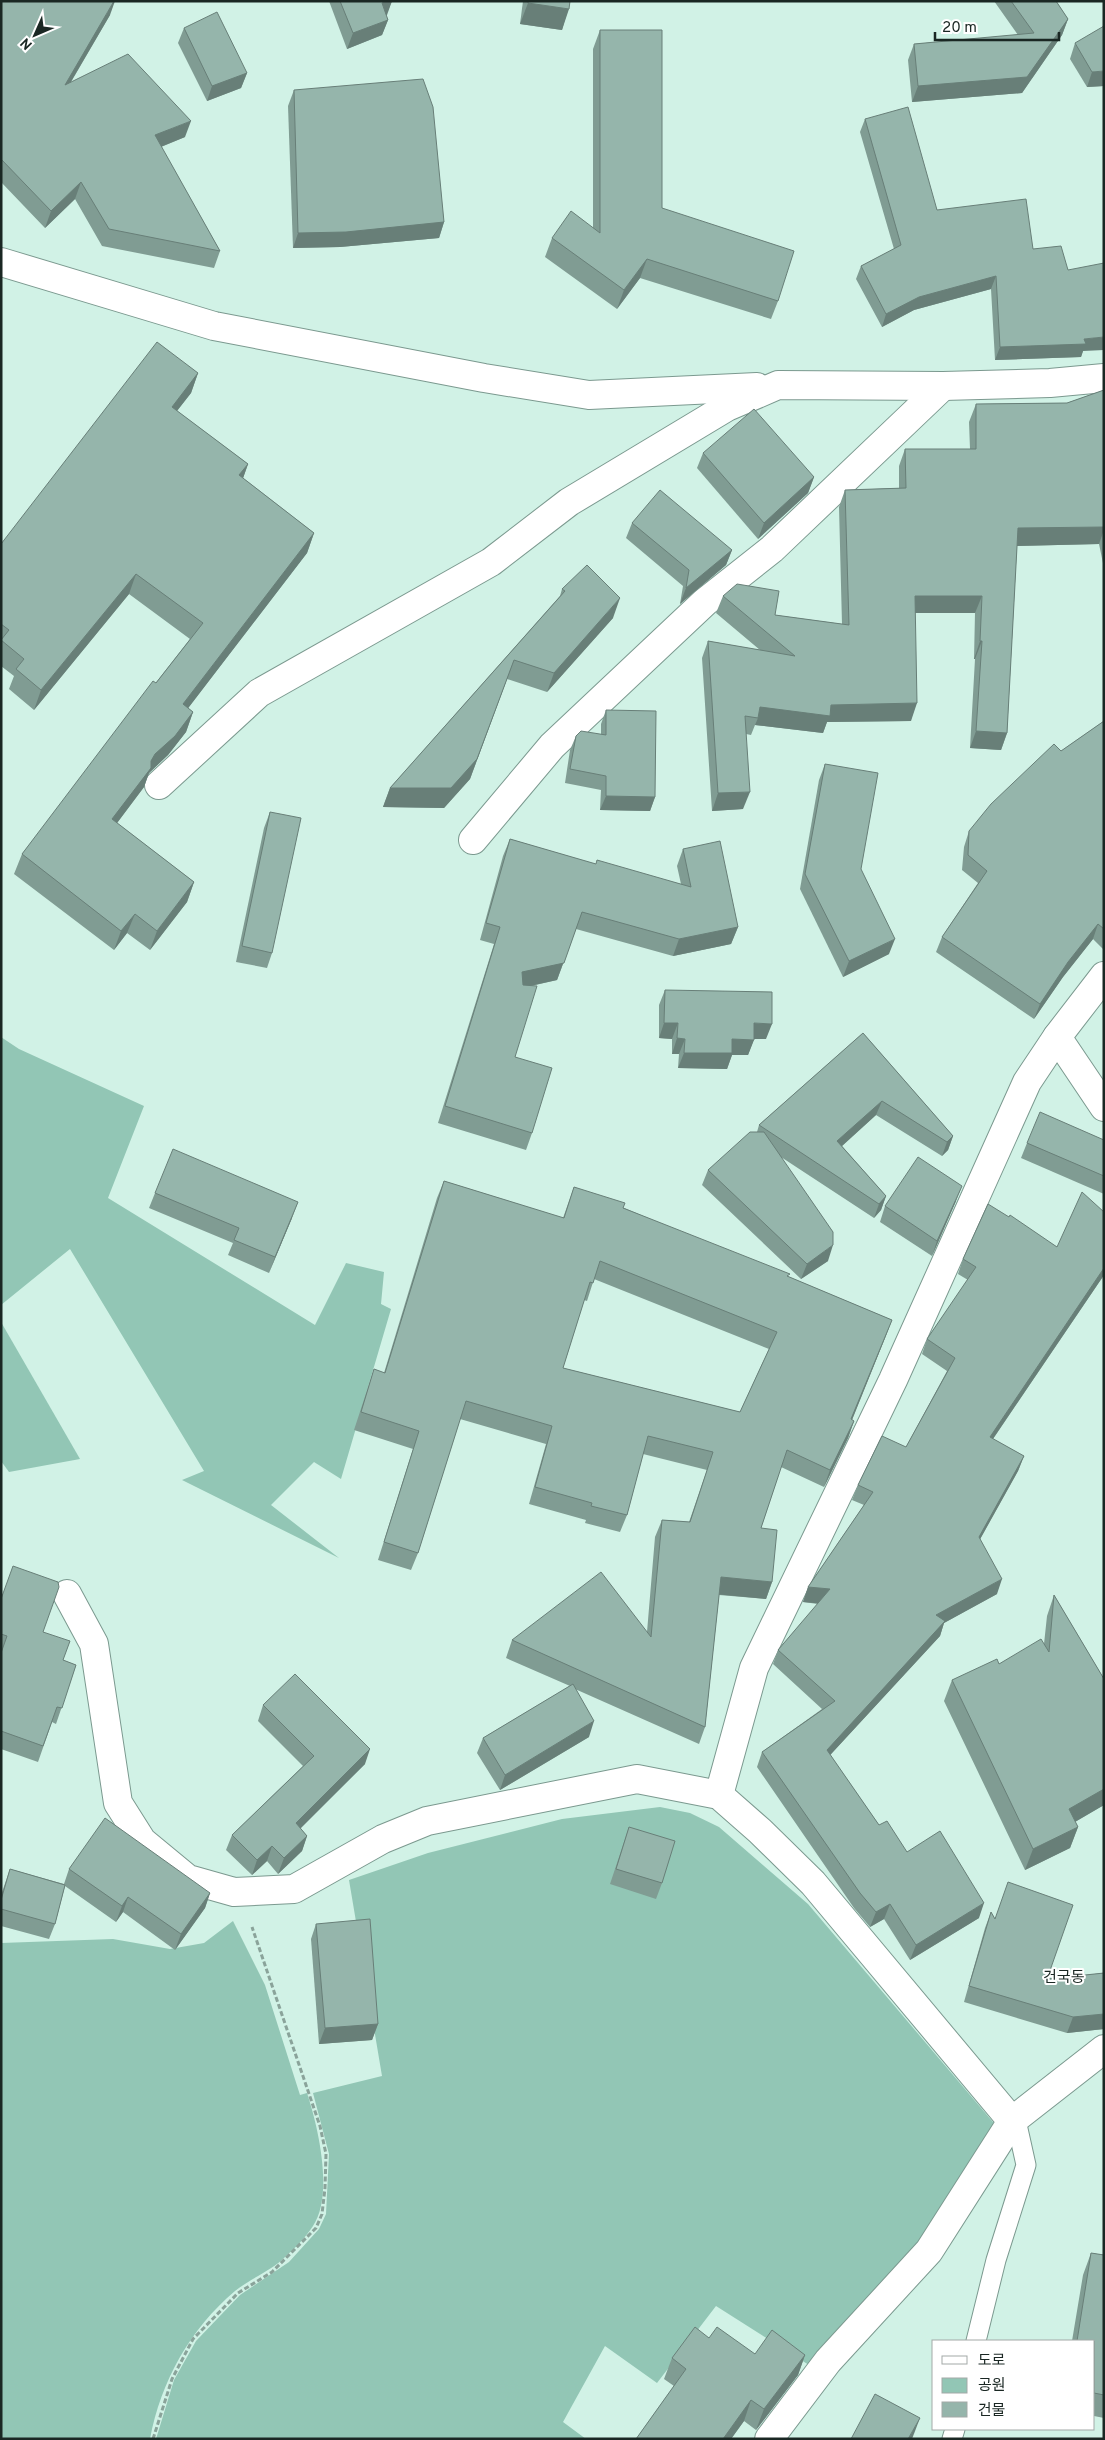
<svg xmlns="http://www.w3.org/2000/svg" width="1105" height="2440" viewBox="0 0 1105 2440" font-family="Overpass,'Noto Sans KR',sans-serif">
<rect width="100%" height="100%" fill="#d1f2e6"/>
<g fill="#92c6b5">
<polygon points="1,1037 19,1049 144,1106 108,1198 315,1325 346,1263 384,1272 381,1304 391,1309 341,1479 314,1462 271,1505 339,1558 182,1480 204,1471 70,1249 1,1305"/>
<polygon points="1,1322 80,1459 9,1472 1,1461"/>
<polygon points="660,1807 690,1813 719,1827 808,1904 998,2128 917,2251 809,2365 716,2306 657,2383 605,2346 563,2422 586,2439 156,2439 174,2380 196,2341 240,2295 289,2262 319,2229 326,2214 329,2154 313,2093 382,2076 349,1880 428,1853 562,1819"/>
<path d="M233 1921 265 1985 300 2095 307 2093C318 2126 334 2195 313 2226 306 2237 295 2248 285 2257 271 2271 251 2278 235 2291 190 2329 161 2381 150 2439H1V1943L113 1939 170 1949 204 1943Z"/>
</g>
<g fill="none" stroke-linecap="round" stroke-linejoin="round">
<defs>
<g id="lane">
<polyline points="976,2341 996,2260 1026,2165 1018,2129 1012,2121"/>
<polyline points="952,2439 955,2429"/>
</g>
<g id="street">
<polyline points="1,262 214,326 484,378 589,395 757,387"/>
<polyline points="159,785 259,693 491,562 569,502 727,407 778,385 943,386 1050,383 1104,378"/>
<polyline points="473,840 552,746 705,602 772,549 943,386"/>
<polyline points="1104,976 1057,1037 1104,1107"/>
<polyline points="67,1594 94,1644 118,1803 142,1841 188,1879 234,1892 294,1889 383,1839 427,1821 637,1779 719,1795 760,1831 813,1883 1012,2121"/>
<polyline points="719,1795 754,1668 893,1380 1027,1082 1057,1037"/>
<polyline points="769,2439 828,2361 929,2251 1012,2121 1104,2049"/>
</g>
</defs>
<use href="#lane" stroke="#7b998f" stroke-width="21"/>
<use href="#street" stroke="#7b998f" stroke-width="30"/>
<polyline stroke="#8aa39a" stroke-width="3" stroke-dasharray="5 2.5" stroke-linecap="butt" points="153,2439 172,2379 193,2339 238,2293 272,2272 316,2228 322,2214 325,2188 326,2154 320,2126 252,1927"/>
<use href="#lane" stroke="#fff" stroke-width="19"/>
<use href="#street" stroke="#fff" stroke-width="28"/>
</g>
<g fill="#809c93" fill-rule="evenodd">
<polygon points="1,1 110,15 71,82 185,137 161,147 220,251 214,268 102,246 75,199 45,228 1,182"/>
<polygon points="329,1 392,1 386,15 388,20 382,35 347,49"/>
<polygon points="523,1 570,1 562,30 520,24"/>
<polygon points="994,1 1056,1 1068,19 1062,35 1022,93 912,102 908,60 914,44 1018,35"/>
<polygon points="184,28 247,73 241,88 207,101 178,43"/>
<polygon points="600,30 662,208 778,301 771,319 640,278 617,309 545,257 552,238 593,228 593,49"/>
<polygon points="1075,43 1104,86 1087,87 1070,59"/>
<polygon points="294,90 444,222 439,238 340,247 293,248 288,106"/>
<polygon points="865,119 937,210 1083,351 1081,357 995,360 991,289 914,310 882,327 856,279 861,266 894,249 860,132"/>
<polygon points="198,373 191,393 177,411 248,464 243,478 314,533 307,553 188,708 193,712 186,732 168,755 149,773 144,787 117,823 194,882 187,902 150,950 127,933 114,950 14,874 22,854 190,639 129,594 34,710 9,689 14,676 1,666 1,544"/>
<polygon points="1104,390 1104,568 1099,544 1017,546 1007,733 1001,750 970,748 975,659 974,659 975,613 915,613 911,721 827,722 823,733 755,725 751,735 746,734 743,809 712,811 702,658 708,641 760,650 716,613 723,596 775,615 842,624 839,507 845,490 899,488 899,466 905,449 970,449 969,422 976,404 1067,403"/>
<polygon points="703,453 814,477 808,493 758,539 697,468"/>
<polygon points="632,523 732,550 726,565 680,604 683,586 626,538"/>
<polygon points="562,589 613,618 547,692 507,679 470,779 444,808 383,807 390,788 560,596"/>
<polygon points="606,710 655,797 650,811 600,810 601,790 565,783 570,750 576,736 601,734 601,724"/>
<polygon points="1104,721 1104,950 1093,939 1063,977 1034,1019 936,952 942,937 978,883 962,870 964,847 969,831 1061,751"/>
<polygon points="825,764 889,954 843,977 800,889 819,780"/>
<polygon points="270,812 272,953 267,968 236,962 264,828"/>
<polygon points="510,839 595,864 681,884 677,866 683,849 738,927 731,944 673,956 576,929 557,980 531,986 515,1057 532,1133 526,1150 438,1123 494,944 480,940 503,856"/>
<polygon points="665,990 766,1039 754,1039 748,1055 732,1055 727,1069 678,1068 679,1054 672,1054 672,1039 659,1038 659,1005"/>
<polygon points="863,1033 953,1136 948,1150 942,1156 876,1115 842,1146 886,1196 881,1210 874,1218 781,1157 828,1261 801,1279 702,1185 708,1170 757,1132 759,1125"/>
<polygon points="1104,1140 1104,1194 1021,1158 1027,1143"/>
<path d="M444 1181 563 1218 574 1187 892 1320 885 1338 852 1420 854 1421 848 1438 824 1487 781 1467 761 1528 772 1582 766 1599 719 1595 705 1727 699 1744 575 1689 589 1737 500 1790 477 1753 483 1738 570 1686 506 1658 512 1640 647 1632 655 1537 662 1520 689 1522 707 1470 643 1454 627 1515 620 1532 585 1523 586 1520 529 1504 546 1444 460 1419 418 1553 411 1570 378 1560 413 1449 354 1430 374 1369 384 1373 437 1198ZM594 1279 769 1349 740 1412 563 1368 584 1300 587 1301Z"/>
<polygon points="155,1193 292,1218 269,1273 228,1255 233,1243 149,1208"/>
<polygon points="956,1201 932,1256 880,1222 885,1206"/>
<polygon points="1104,1212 1104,1275 993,1439 1024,1456 1018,1471 980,1539 997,1594 944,1623 940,1636 830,1755 879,1825 907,1852 979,1918 910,1960 884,1919 870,1927 854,1908 757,1767 762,1752 822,1709 773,1664 778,1650 818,1604 803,1602 808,1587 864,1505 852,1500 858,1485 906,1447 947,1371 922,1354 927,1339 968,1280 958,1274 963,1259 1009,1217 1057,1247"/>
<polygon points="1054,1595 1104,1679 1104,1805 1075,1822 1078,1827 1070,1848 1025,1870 944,1701 952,1680 999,1664 1044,1644 1047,1616"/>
<polygon points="1,1598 43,1632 63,1660 76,1665 56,1724 52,1722 38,1762 1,1749"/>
<polygon points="263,1705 365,1764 300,1828 307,1836 302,1851 278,1874 267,1861 252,1875 226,1850 232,1835 303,1766 258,1721"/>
<polygon points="629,1827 662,1883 656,1899 610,1884"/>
<polygon points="10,1869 64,1884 69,1869 210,1893 205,1908 175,1950 123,1912 116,1922 65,1886 55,1924 49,1939 1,1926 1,1895"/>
<polygon points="991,1912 995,1919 1047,1979 1104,1973 1104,2029 1067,2033 964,2002 985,1928"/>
<polygon points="316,1924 378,2024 372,2040 319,2044 311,1939"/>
<polygon points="1091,2253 1104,2255 1104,2418 1094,2416 1094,2341 1072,2341 1083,2275"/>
<polygon points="709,2338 755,2354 805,2355 798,2375 756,2430 744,2421 731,2439 636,2439 674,2386 664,2379 672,2358"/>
</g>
<g fill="#687f78">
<polygon points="114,1 115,1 110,15 59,102 65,85"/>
<polygon points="387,1 392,1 387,15 376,18 382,3"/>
<polygon points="528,3 569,9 562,30 520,24"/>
<polygon points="1068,19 1062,35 1022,93 912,102 918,86"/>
<polygon points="388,20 382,35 347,49 353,33"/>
<polygon points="1104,71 1104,86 1087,87 1092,72"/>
<polygon points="247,73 241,88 207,101 212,86"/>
<polygon points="191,121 185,137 148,152 155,135"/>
<polygon points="81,182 75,199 45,228 51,211"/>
<polygon points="444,222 439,238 340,247 293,248 298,233"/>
<polygon points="647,259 640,278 617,309 624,290"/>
<polygon points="996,276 991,289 914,310 882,327 886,314 919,297"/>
<polygon points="1104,337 1104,350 1083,351 1081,357 995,360 1000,347"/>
<polygon points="198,373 191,393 165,426 172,407"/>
<polygon points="248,464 241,484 239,475"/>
<polygon points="814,477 808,493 758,539 764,523"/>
<polygon points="1104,527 1104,530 1099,544 1012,546 1018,528"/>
<polygon points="314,533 307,553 176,724 183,704"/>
<polygon points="732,550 726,565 680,604 686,588"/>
<polygon points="136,574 129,594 34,710 41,690"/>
<polygon points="915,596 982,596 975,613 908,613"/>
<polygon points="620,598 613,618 547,692 554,673"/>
<polygon points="980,641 982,641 975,659 974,659"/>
<polygon points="514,660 470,779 444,808 383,807 390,788"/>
<polygon points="917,703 911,721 827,722 823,733 755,725 758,718 760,707"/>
<polygon points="193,712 186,732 168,755 149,773 144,787 105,839 112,819 155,754"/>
<polygon points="976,731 1007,733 1001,750 970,748"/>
<polygon points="750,792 743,809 712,811 718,793"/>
<polygon points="606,796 655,797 650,811 600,810"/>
<polygon points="194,882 187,902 150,950 157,931"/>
<polygon points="582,912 557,980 516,989 522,972"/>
<polygon points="135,914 127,933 114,950 121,931"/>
<polygon points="1098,924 1093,939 1063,977 1034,1019 1040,1004 1068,962"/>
<polygon points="738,927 731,944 673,956 679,939"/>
<polygon points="895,939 889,954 843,977 849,961"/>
<polygon points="664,1023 678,1023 672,1039 659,1038"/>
<polygon points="754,1023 772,1024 766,1039 748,1039"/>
<polygon points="677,1038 685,1039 679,1054 672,1054"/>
<polygon points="732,1039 754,1040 748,1055 732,1055 727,1069 678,1068 684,1053"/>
<polygon points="882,1101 876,1115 832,1155 837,1141"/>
<polygon points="953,1136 948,1150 942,1156 947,1142"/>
<polygon points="962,1186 956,1201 932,1256 937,1241"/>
<polygon points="886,1196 881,1210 874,1218 879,1204"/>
<polygon points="298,1202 292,1218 269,1273 275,1257"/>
<polygon points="833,1245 828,1261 801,1279 807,1264"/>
<polygon points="1104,1268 1104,1275 984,1452 990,1437"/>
<polygon points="892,1320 885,1338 845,1437 851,1419"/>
<polygon points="854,1421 848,1438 824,1487 830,1470"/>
<polygon points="1024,1456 1018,1471 973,1552 979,1537"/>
<polygon points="721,1577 772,1582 766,1599 714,1594"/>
<polygon points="1002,1579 997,1594 944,1623 940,1636 821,1765 827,1750 936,1615"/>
<polygon points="808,1587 830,1589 825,1604 803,1602"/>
<polygon points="594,1721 589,1737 500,1790 505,1775"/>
<polygon points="370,1749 365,1764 290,1839 296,1823"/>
<polygon points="1104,1789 1104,1805 1061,1830 1069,1809"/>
<polygon points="1078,1827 1070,1848 1025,1870 1033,1849"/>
<polygon points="307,1836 302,1851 278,1874 284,1858"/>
<polygon points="272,1846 267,1861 252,1875 257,1860"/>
<polygon points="210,1893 205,1908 175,1950 181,1934"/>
<polygon points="128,1897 123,1912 116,1922 122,1906"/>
<polygon points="984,1903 979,1918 910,1960 916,1945"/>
<polygon points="890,1904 884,1919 870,1927 876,1912"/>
<polygon points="1104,2014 1104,2029 1067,2033 1073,2017"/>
<polygon points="378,2024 372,2040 319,2044 325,2028"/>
<polygon points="805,2355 798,2375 756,2430 764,2409"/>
<polygon points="751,2400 744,2421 731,2439 723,2439"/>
<polygon points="920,2418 912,2439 908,2439"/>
</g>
<g fill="#95b5ab" stroke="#687f78" fill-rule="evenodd">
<polygon points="1,1 114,1 65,85 128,54 191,121 155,135 220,251 109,229 81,182 51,211 1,159"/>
<polygon points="340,1 387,1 382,3 388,20 353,33"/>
<polygon points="528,1 570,1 569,9 528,3"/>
<polygon points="1011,1 1056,1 1068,19 1027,77 918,86 914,44 1034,33"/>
<polygon points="217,12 247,73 212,86 184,28"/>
<polygon points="1104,26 1104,71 1092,72 1075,43"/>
<polygon points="600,30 662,30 662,208 794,251 778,301 647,259 624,290 552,238 571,211 600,233"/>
<polygon points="423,79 433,107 444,222 346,232 298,233 294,90"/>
<polygon points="908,107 937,210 1026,199 1033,249 1061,246 1068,270 1104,263 1104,337 1084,339 1086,344 1000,347 996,276 919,297 886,314 861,266 901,245 865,119"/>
<polygon points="157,342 198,373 172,407 248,464 239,475 314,533 183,704 193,712 175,736 155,754 151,761 151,768 112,819 194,882 157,931 135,914 121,931 22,854 153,681 156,683 203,623 136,574 41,690 16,669 24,659 1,640 9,630 1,624 1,544"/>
<polygon points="1104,390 1104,527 1018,528 1007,733 976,731 982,641 980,641 982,596 915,596 917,703 831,705 830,716 760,707 758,718 745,716 750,792 718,793 708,641 795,656 723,596 737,584 779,591 775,615 849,625 845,490 906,488 905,449 976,449 976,404 1067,403"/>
<polygon points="754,409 814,477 764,523 703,453"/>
<polygon points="660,490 732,550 686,588 689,570 632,523"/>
<polygon points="587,565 620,598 554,673 514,660 477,759 451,788 390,788 565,591 562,589"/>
<polygon points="606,710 656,711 655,797 606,796 606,776 570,769 576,736 581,731 606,735"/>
<polygon points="1104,721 1104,929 1098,924 1068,962 1040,1004 942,937 987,871 968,855 969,831 991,804 1054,744 1061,751"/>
<polygon points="825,764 878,773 861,869 895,939 849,961 805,874"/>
<polygon points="270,812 301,818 272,953 242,946"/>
<polygon points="510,839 596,864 597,860 691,887 683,849 720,841 738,927 679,939 582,912 564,963 522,972 523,985 537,986 515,1057 552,1068 532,1133 445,1106 500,927 486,923"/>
<polygon points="665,990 772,992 772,1024 754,1023 754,1040 732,1039 732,1053 684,1053 685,1039 677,1038 678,1023 664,1023"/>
<polygon points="863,1033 953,1136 947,1142 882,1101 837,1141 886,1196 879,1204 759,1125"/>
<polygon points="1040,1112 1104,1140 1104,1176 1027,1143"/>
<polygon points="750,1132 764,1132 833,1232 833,1245 807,1264 708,1170"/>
<polygon points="173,1149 298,1202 275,1257 234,1240 239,1228 155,1193"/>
<polygon points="918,1157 962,1186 937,1241 885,1206"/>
<path d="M444 1181 564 1218 574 1187 625 1203 623 1208 790 1274 787 1276 892 1320 851 1419 854 1421 830 1470 787 1450 761 1528 777 1530 772 1582 721 1577 705 1727 512 1640 601 1572 651 1637 662 1520 690 1522 713 1452 648 1436 627 1515 591 1506 592 1503 535 1487 552 1426 466 1401 418 1553 384 1542 419 1431 361 1412 374 1369 385 1373ZM600 1261 777 1332 740 1412 563 1368 590 1282 593 1283Z"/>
<polygon points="1082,1192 1104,1212 1104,1268 990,1437 1024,1456 979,1537 1002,1579 936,1615 945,1621 827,1750 879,1825 887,1821 907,1852 940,1831 984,1903 916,1945 890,1904 876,1912 860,1893 762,1752 835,1701 778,1650 830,1589 808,1587 873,1492 858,1485 882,1436 906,1447 955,1358 927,1339 976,1267 963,1259 988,1204 1009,1217 1010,1215 1057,1247"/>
<polygon points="13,1566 58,1582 59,1587 43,1632 70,1641 63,1660 76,1665 62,1708 57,1707 43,1746 1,1731 1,1653 7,1636 1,1634 1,1599"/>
<polygon points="1054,1595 1104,1679 1104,1789 1069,1809 1078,1827 1033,1849 952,1680 997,1659 999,1664 1041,1639 1049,1652"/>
<polygon points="295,1674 370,1749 296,1823 307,1836 284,1858 272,1846 257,1860 232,1835 314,1756 263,1705"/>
<polygon points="573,1684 594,1721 505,1775 483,1738"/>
<polygon points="105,1818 210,1893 181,1934 128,1897 122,1906 69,1869"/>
<polygon points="629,1827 675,1841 662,1883 616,1869"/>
<polygon points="10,1869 65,1885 55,1924 1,1909 1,1900"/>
<polygon points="1008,1882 1073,1905 1047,1979 1104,1973 1104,2014 1073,2017 969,1986 991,1912 995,1919"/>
<polygon points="370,1919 378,2024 325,2028 316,1924"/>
<polygon points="1091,2253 1104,2255 1104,2395 1094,2393 1094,2341 1077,2341"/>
<polygon points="695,2327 709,2338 717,2327 755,2354 772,2330 805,2355 764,2409 751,2400 723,2439 636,2439 686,2369 672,2358"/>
<polygon points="875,2394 920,2418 908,2439 851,2439"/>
</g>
<g text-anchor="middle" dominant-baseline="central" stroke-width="4" stroke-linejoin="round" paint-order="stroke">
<g font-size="15" fill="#1a2723" stroke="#fff">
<text x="1064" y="1978">건국동</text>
</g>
</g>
<rect width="1105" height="2440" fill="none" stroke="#1a2723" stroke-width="5"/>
<rect x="932" y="2340" width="162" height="90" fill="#ffffff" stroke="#a3a9a7"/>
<rect x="942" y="2356" width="25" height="8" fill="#ffffff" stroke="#a3a9a7"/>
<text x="978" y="2365" font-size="15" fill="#1a2723">도로</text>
<rect x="942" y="2378" width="25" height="15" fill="#92c6b5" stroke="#a3a9a7"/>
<text x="978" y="2390" font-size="15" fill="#1a2723">공원</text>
<rect x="942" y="2402" width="25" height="15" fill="#95b5ab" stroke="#a3a9a7"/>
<text x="978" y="2415" font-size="15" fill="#1a2723">건물</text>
<g transform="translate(35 35) rotate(225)" stroke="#ffffff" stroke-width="4" paint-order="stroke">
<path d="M0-4L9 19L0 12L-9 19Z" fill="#1a2723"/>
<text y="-8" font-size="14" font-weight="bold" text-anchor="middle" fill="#1a2723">N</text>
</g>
<path d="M935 32v8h124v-8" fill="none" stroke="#1a2723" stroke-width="2.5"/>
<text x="942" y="32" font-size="15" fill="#1a2723" stroke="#ffffff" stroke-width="4" paint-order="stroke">20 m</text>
</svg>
